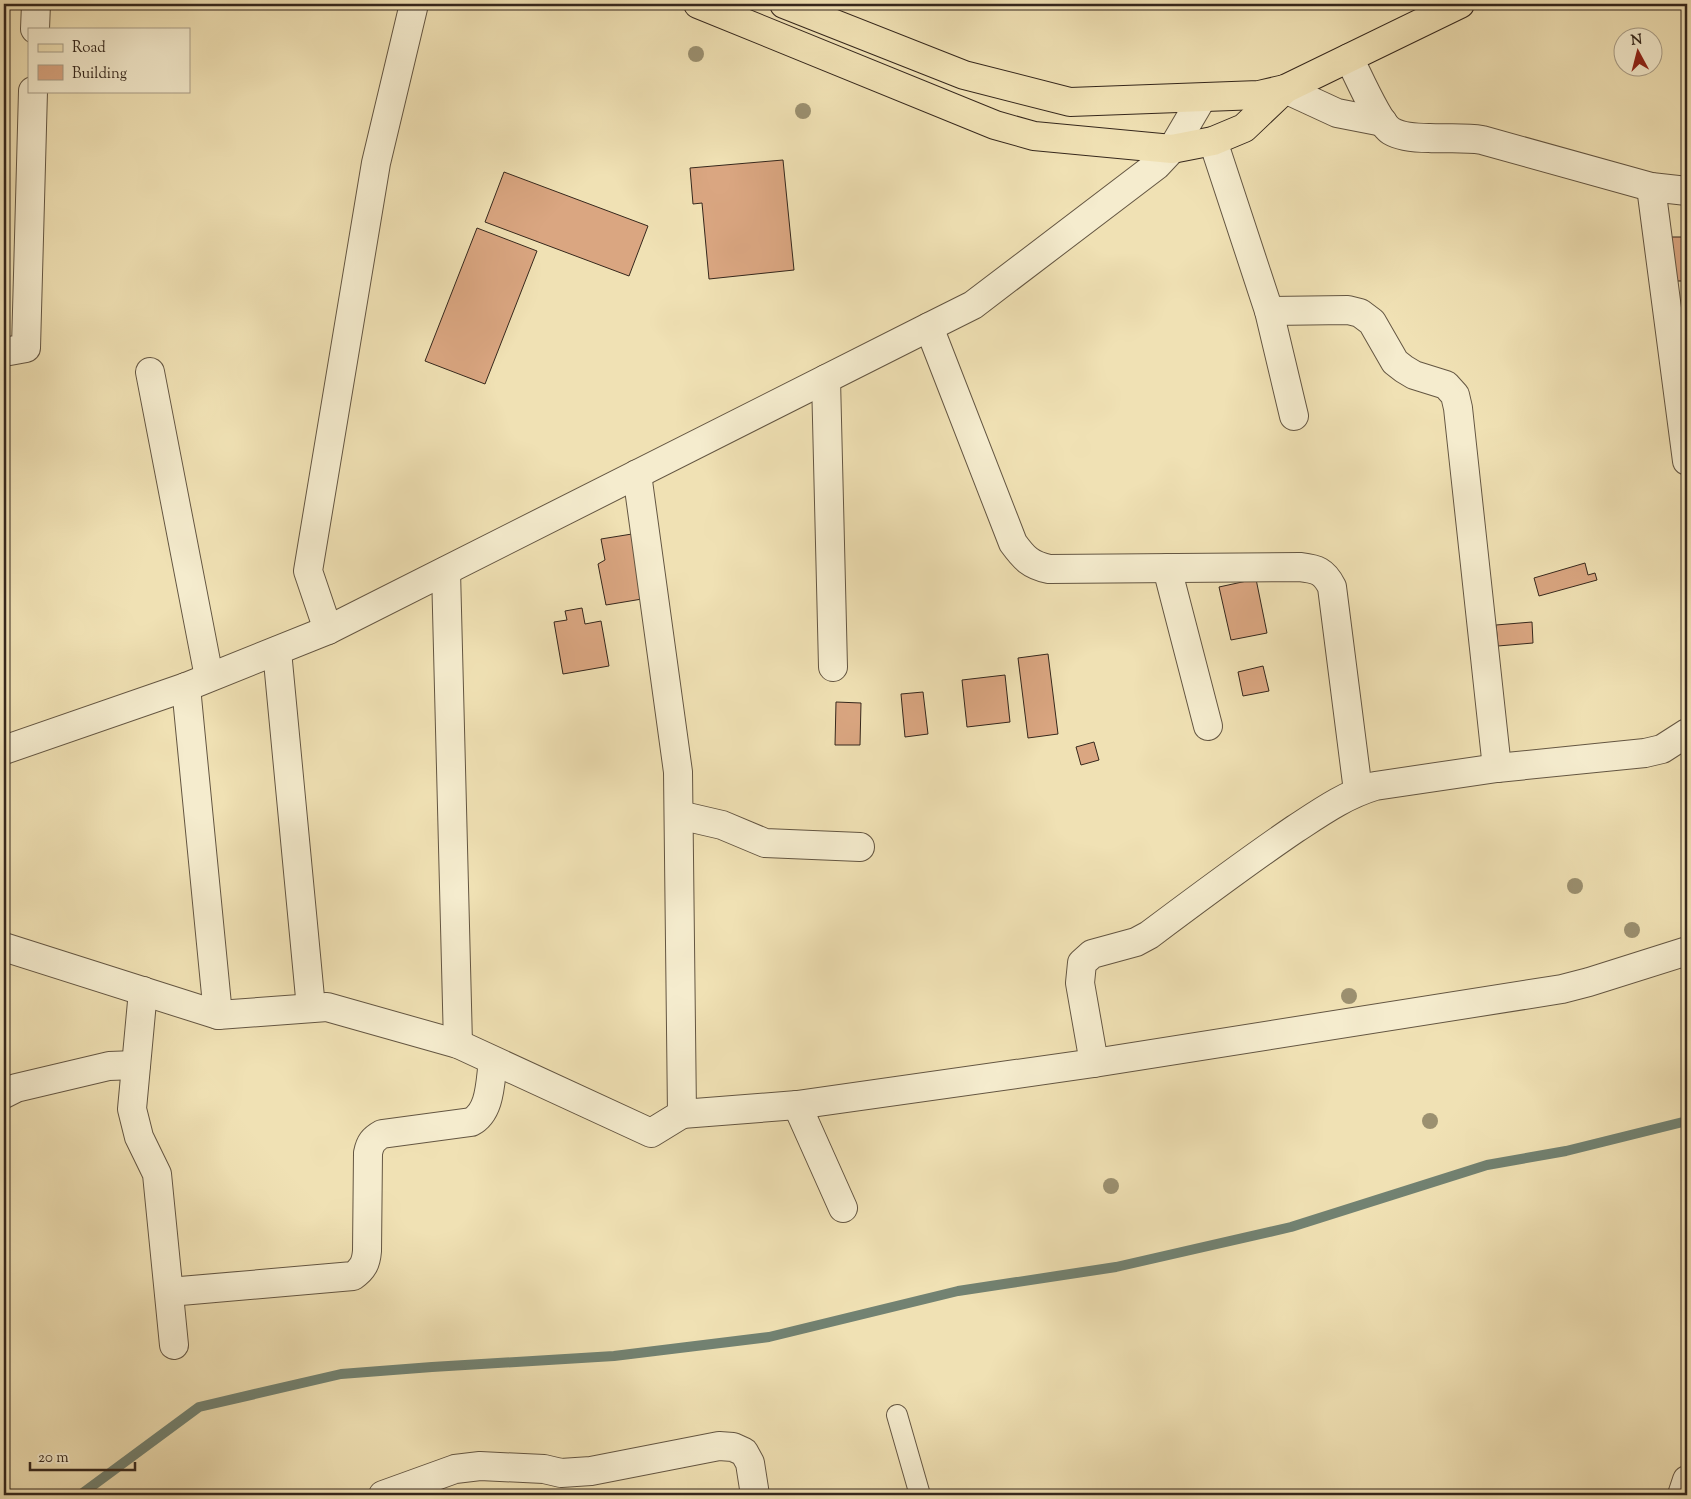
<svg xmlns="http://www.w3.org/2000/svg" width="1691" height="1499" viewBox="0 0 1691 1499" font-family="'Sorts Mill Goudy',serif">
<rect width="100%" height="100%" fill="#f0e1b4"/>
<filter id="stains"><feTurbulence type="fractalNoise" baseFrequency=".004" numOctaves="4"/><feColorMatrix values="0 0 0 0 .2 0 0 0 0 .09 0 0 0 0 .02 0 0 0 .5 -.17"/></filter>
<radialGradient id="worn" r=".72"><stop offset=".6" stop-color="#630" stop-opacity="0"/><stop offset="1" stop-color="#630" stop-opacity=".3"/></radialGradient>
<g fill="none" stroke-linecap="round" stroke-linejoin="round">
<polyline stroke="#728272" stroke-width="10" points="80,1495 199,1407 341,1374 432,1367 614,1356 769,1337 958,1291 1116,1267 1291,1227 1487,1165 1566,1151 1687,1121"/>
</g>
<g fill="#daa681" stroke="#35271c">
<polygon points="783,160 794,270 709,279 702,203 693,204 690,168"/>
<polygon points="504,172 648,226 629,276 485,222"/>
<polygon points="477,228 537,251 485,384 425,361"/>
<polygon points="1667,237 1687,237 1687,281 1668,281"/>
<polygon points="632,534 642,599 606,605 598,564 605,560 601,539"/>
<polygon points="1585,563 1588,575 1595,573 1597,580 1539,596 1534,578"/>
<polygon points="1256,579 1267,633 1231,640 1219,587"/>
<polygon points="582,608 585,624 601,621 609,666 563,674 554,622 567,620 565,611"/>
<polygon points="1532,622 1533,643 1498,646 1496,625"/>
<polygon points="1048,654 1058,734 1028,738 1018,658"/>
<polygon points="1263,666 1269,691 1243,696 1238,672"/>
<polygon points="1005,675 1010,722 967,727 962,680"/>
<polygon points="923,692 928,734 905,737 901,694"/>
<polygon points="836,702 861,703 860,745 835,745"/>
<polygon points="1094,742 1099,760 1081,765 1076,747"/>
</g>
<g fill="none" stroke-linecap="round" stroke-linejoin="round">
<defs>
<polyline id="lane" points="897,1415 920,1495"/>
<g id="street">
<polyline points="35,29 36,4"/>
<path d="M1349 58C1357 73 1378 123 1391 131 1401 137 1418 138 1429 138 1447 139 1464 137 1482 140L1651 187 1687 191"/>
<polyline points="1285,89 1337,113 1383,122"/>
<polyline points="1213,141 1269,311 1294,416"/>
<polyline points="1651,187 1687,461"/>
<polyline points="1269,311 1348,310 1360,313 1372,322 1395,362 1404,369 1414,375 1446,385 1455,395 1458,408 1497,768"/>
<path d="M929 327 1013 543C1024 558 1030 565 1049 569L1300 567C1317 569 1324 571 1332 587L1358 791"/>
<polyline points="4,352 26,348 33,91"/>
<polyline points="150,372 209,677"/>
<polyline points="826,379 833,667"/>
<polyline points="1167,568 1208,726"/>
<polyline points="446,571 458,1044"/>
<polyline points="328,630 308,571 376,163 414,4"/>
<polyline points="277,651 311,1008"/>
<polyline points="186,687 218,1015"/>
<polyline points="4,750 186,687 328,630 929,327 973,305 1157,165 1172,149 1202,98"/>
<polyline points="679,815 722,825 765,843 860,847"/>
<polyline points="4,947 218,1015 327,1007 458,1044 651,1133 682,1114 678,772 637,474"/>
<polyline points="143,991 132,1109 139,1137 157,1174 174,1345"/>
<path d="M1094 1063 1080 983 1082 963 1092 954 1136 942 1149 935C1197 899 1245 863 1295 829 1321 812 1345 795 1375 786L1497 768 1645 753 1662 749 1687 733"/>
<polyline points="4,1094 16,1088 109,1066 136,1065"/>
<polyline points="797,1105 843,1208"/>
<polyline points="682,1114 797,1105 1094,1063 1562,989 1589,982 1687,951"/>
<path d="M169 1292 353 1276C363 1269 366 1263 367 1251L368 1153C370 1143 373 1139 382 1134L471 1122C491 1112 490 1081 493 1061"/>
<polyline points="383,1495 455,1469 480,1466 544,1469 561,1473 591,1471 719,1446 733,1447 744,1452 750,1463 755,1495"/>
<polyline points="1682,1495 1687,1480"/>
</g>
<g id="primary">
<polyline points="698,4 995,125 1034,136 1172,149 1213,141 1244,128 1284,90"/>
<polyline points="784,4 964,75 1070,102 1259,95 1285,89 1460,4"/>
</g>
</defs>
<use href="#lane" stroke="#645642" stroke-width="22"/>
<use href="#street" stroke="#645642" stroke-width="30"/>
<use href="#primary" stroke="#35271c" stroke-width="30"/>
<use href="#lane" stroke="#f5ecce" stroke-width="20"/>
<use href="#street" stroke="#f5ecce" stroke-width="28"/>
<use href="#primary" stroke="#f0e1b4" stroke-width="28"/>
</g>
<g fill="#9b9070">
<circle cx="696" cy="54" r="8"/>
<circle cx="803" cy="111" r="8"/>
<circle cx="1575" cy="886" r="8"/>
<circle cx="1632" cy="930" r="8"/>
<circle cx="1349" cy="996" r="8"/>
<circle cx="1430" cy="1121" r="8"/>
<circle cx="1111" cy="1186" r="8"/>
</g>
<rect width="1691" height="1499" fill="none" stroke="#f0e1b4" stroke-width="20"/>
<rect x="5" y="5" width="1681" height="1489" fill="none" stroke="#35271c" stroke-width="2.5"/>
<rect x="10" y="10" width="1671" height="1479" fill="none" stroke="#35271c"/>
<rect x="28" y="28" width="162" height="65" fill="#f5ecce" stroke="#a89d87"/>
<rect x="38" y="44" width="25" height="8" fill="#f0e1b4" stroke="#a89d87"/>
<text x="72" y="52" font-size="15" fill="#35271c">Road</text>
<rect x="38" y="65" width="25" height="15" fill="#daa681" stroke="#a89d87"/>
<text x="72" y="78" font-size="15" fill="#35271c">Building</text>
<g transform="translate(1638 52) rotate(353)"><circle r="24" fill="#f5ecce" stroke="#a89d87"/>
<path d="M0-4L9 19L0 12L-9 19Z" fill="#8f2418"/>
<text y="-8" font-size="14" font-weight="bold" text-anchor="middle" fill="#35271c">N</text>
</g>
<path d="M30 1462v8h105v-8" fill="none" stroke="#35271c" stroke-width="2.5"/>
<text x="38" y="1462" font-size="15" fill="#35271c" stroke="#f5ecce" stroke-width="4" paint-order="stroke">20 m</text>
<rect width="100%" height="100%" filter="url(#stains)"/>
<rect width="100%" height="100%" fill="url(#worn)"/>
</svg>
